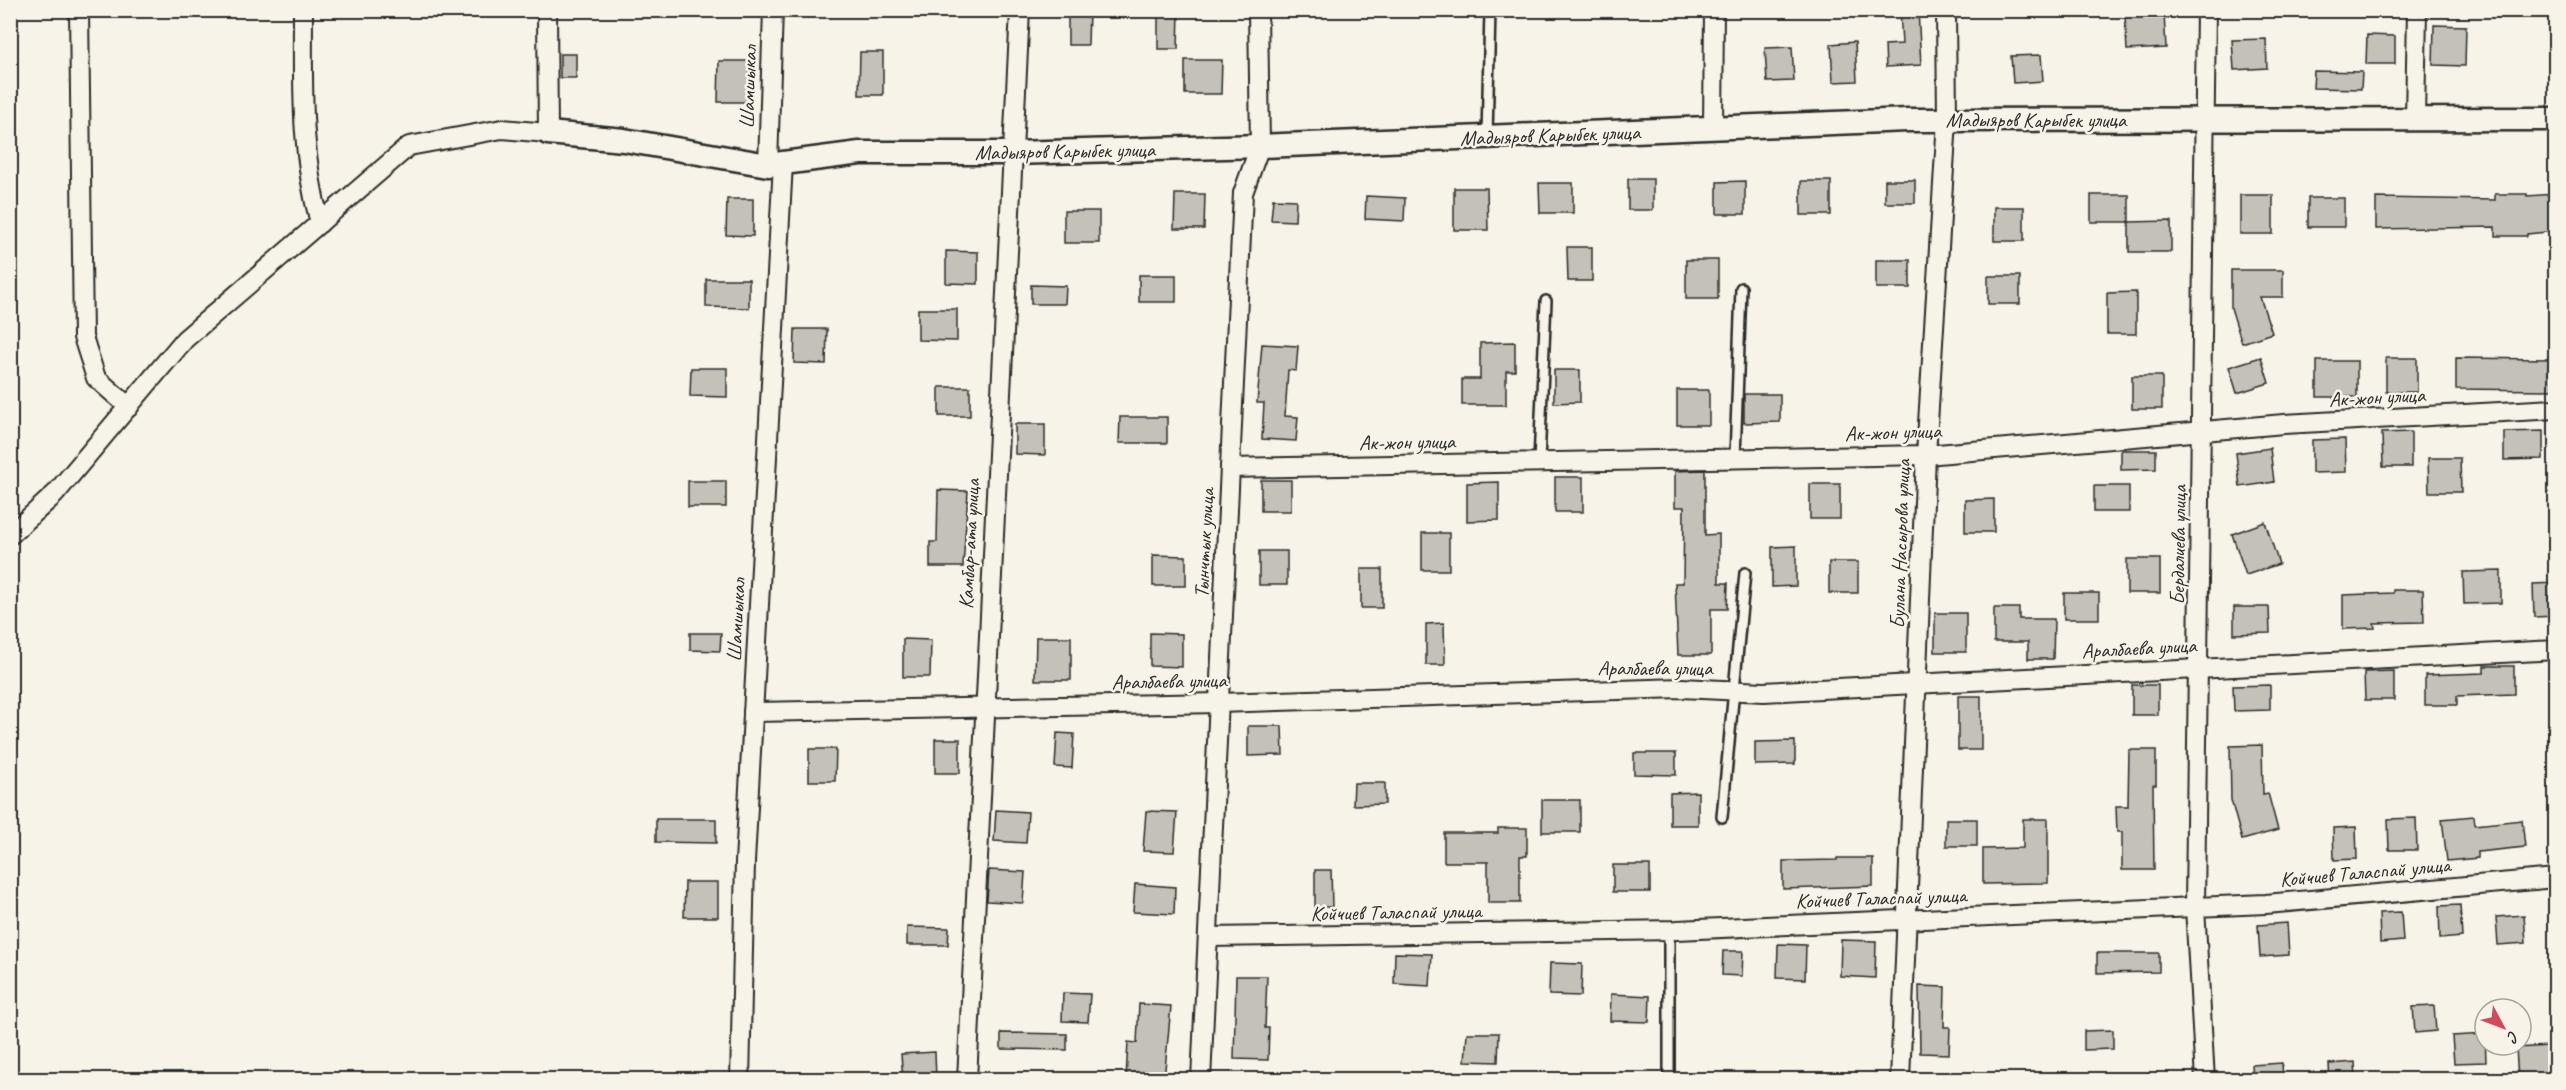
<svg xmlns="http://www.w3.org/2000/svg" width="2566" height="1090" viewBox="0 0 2566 1090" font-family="Caveat,sans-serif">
<rect width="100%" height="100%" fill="#f7f3e8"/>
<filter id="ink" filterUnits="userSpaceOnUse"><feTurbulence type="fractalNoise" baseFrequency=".0167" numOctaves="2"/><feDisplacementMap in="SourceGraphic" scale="12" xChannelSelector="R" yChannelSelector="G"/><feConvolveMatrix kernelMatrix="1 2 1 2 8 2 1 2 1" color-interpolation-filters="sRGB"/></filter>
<g filter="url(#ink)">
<g fill="#c4c1b9" stroke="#2b2b2b" stroke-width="1.5">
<polygon points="1068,10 1089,10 1088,45 1068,45"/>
<polygon points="1900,10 1918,10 1921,65 1886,67 1885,45 1902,44"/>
<polygon points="1158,11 1179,12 1178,49 1158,49"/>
<polygon points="2164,14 2166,48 2127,50 2125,16"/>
<polygon points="2434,25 2466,26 2465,66 2433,65"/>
<polygon points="2367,35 2395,36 2395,64 2366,64"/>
<polygon points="2266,39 2267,68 2234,70 2232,40"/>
<polygon points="1855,42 1857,81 1833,82 1831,44"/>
<polygon points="1792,47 1794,81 1767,82 1765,48"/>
<polygon points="860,52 883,52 883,95 859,95"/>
<rect x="560" y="54" width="16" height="24"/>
<polygon points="2041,55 2043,81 2013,83 2011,56"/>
<polygon points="1185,60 1222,60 1221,94 1185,94"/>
<polygon points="719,61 749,61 748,102 718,102"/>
<polygon points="2314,71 2362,72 2361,89 2313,88"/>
<rect x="1628" y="179" width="25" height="31"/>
<rect x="1885" y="180" width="30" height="23"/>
<polygon points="1745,181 1745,214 1717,214 1717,182"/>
<rect x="1801" y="181" width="30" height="34"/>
<polygon points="1539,183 1573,183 1573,213 1540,213"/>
<polygon points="1454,188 1487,188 1488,230 1454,230"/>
<polygon points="1175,194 1205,194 1204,229 1174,229"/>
<polygon points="2495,194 2527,194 2527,196 2556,194 2556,231 2527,234 2527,236 2495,236 2495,227 2376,229 2376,198 2495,200"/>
<rect x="2091" y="195" width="38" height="27"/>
<rect x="2240" y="195" width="33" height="39"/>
<polygon points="1366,196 1405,198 1404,221 1365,219"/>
<rect x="2308" y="198" width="36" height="29"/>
<polygon points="727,199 753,199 753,236 726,235"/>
<polygon points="1273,199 1296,200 1295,221 1271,220"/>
<rect x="1994" y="207" width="30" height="34"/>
<rect x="1064" y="211" width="35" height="32"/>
<polygon points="2171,221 2171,252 2129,252 2129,222"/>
<polygon points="1567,247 1592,247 1592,281 1568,281"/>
<polygon points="946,251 978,252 978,284 946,283"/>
<rect x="1686" y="260" width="32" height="39"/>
<rect x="1876" y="260" width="34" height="28"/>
<polygon points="2231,270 2283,270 2283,297 2260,297 2272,333 2242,343 2231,308"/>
<rect x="1139" y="275" width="37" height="27"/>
<rect x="1988" y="276" width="32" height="28"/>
<polygon points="706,279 749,279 749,308 706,307"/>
<polygon points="1031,285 1066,286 1065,304 1031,304"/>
<polygon points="2136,292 2136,334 2107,334 2107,293"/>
<polygon points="918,309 957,309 957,341 918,340"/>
<polygon points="795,329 827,329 826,364 794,363"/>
<polygon points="1515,342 1515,371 1506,371 1506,405 1462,405 1462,379 1480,379 1480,343"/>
<polygon points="1262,344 1298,346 1296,371 1288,370 1285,416 1298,417 1296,441 1262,439 1264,403 1257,403"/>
<polygon points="2261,357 2269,383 2237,393 2229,367"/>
<rect x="2386" y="358" width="31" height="34"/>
<polygon points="2456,358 2556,359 2556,390 2456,389"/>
<rect x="2317" y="361" width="40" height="36"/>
<polygon points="691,368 727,368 727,397 690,396"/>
<polygon points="1554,370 1580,370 1580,402 1554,403"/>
<rect x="2132" y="376" width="30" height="33"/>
<rect x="939" y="387" width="31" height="29"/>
<rect x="1677" y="390" width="32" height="35"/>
<polygon points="1744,394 1780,394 1780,422 1744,423"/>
<polygon points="1120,417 1167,417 1167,443 1119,443"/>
<polygon points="1015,424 1045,424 1045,455 1015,454"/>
<polygon points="2543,431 2543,459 2504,460 2504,432"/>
<polygon points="2411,432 2411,467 2383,467 2382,433"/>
<polygon points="2345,439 2346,472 2312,473 2312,440"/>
<polygon points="2270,448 2274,482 2240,487 2236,453"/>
<polygon points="2121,450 2156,450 2156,469 2121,470"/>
<polygon points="2428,458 2460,458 2461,492 2429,492"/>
<polygon points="1705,470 1705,535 1719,534 1719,583 1728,583 1727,609 1711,609 1711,655 1678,655 1675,583 1683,583 1684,507 1675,507 1675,471"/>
<rect x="1555" y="477" width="28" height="35"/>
<rect x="1261" y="480" width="30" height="31"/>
<rect x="688" y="481" width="38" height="26"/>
<polygon points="1499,482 1499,520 1467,521 1467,483"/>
<rect x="1810" y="484" width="30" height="35"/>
<rect x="2094" y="486" width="35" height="26"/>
<polygon points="938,490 968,491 963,567 930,567 930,542 937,542"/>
<polygon points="1994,499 1994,532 1965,532 1965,500"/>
<polygon points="2265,522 2279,564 2246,575 2232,534"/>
<rect x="1422" y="533" width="27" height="37"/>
<polygon points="1796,546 1796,586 1772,587 1772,547"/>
<rect x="1259" y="551" width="28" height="34"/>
<polygon points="1153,555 1186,556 1186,586 1153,586"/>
<rect x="2127" y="559" width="33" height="34"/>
<rect x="1829" y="562" width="29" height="31"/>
<rect x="1361" y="569" width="21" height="39"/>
<polygon points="2501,571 2501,603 2464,604 2463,572"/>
<polygon points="2556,583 2556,616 2534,617 2533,584"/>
<polygon points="2393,590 2423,590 2424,622 2374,623 2375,628 2343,629 2343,595 2393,593"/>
<rect x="2064" y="593" width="35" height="26"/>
<polygon points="2234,607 2269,607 2270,633 2234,634"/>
<polygon points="1994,608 2019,608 2019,619 2054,619 2053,659 2028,659 2028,642 1994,642"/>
<rect x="1935" y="613" width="31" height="39"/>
<polygon points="1444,623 1445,665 1426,665 1426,624"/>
<polygon points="690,633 721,633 720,651 690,650"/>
<polygon points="1150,633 1182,634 1182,667 1150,666"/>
<polygon points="1036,637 1071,637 1071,680 1035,680"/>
<polygon points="903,639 931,640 930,677 903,677"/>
<polygon points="2484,666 2514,666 2514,694 2457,696 2457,705 2425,705 2425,675 2484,673"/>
<polygon points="2394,671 2394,700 2365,700 2364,672"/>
<rect x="2132" y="685" width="26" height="30"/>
<polygon points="2270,685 2270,710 2234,711 2233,686"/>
<rect x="1958" y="696" width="23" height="54"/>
<polygon points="1248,726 1282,726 1283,755 1248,756"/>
<polygon points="1057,733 1074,734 1072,768 1055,767"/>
<rect x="935" y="739" width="25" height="34"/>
<polygon points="1795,741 1795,764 1755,765 1755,742"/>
<polygon points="2262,745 2263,794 2268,793 2278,830 2242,840 2231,800 2230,746"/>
<polygon points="809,749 836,749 835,781 809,781"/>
<polygon points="2129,750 2156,750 2156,785 2153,785 2154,870 2122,870 2122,832 2117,832 2116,806 2128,806"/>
<polygon points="1634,753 1676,753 1676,775 1634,774"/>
<polygon points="1354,783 1385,783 1385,804 1353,805"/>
<polygon points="1698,792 1698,825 1670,825 1670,793"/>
<rect x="1542" y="800" width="38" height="32"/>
<polygon points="996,810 1028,812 1026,843 994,841"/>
<polygon points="1146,811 1177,812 1174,852 1143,851"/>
<polygon points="2474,816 2475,825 2522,820 2525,847 2478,852 2478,858 2447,861 2442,819"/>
<polygon points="2416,818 2417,850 2389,850 2388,819"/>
<polygon points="656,819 716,819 716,843 656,842"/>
<rect x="1946" y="819" width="31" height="27"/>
<polygon points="2023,819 2048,819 2048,883 1983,884 1983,849 2023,848"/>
<polygon points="2356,827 2357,859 2334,860 2333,828"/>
<polygon points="1498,828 1527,828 1527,856 1520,856 1520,903 1488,903 1488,862 1444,862 1444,833 1498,833"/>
<polygon points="1837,858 1873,858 1873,886 1783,889 1783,861 1837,860"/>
<rect x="1613" y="865" width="37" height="27"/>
<polygon points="989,870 1025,872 1023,903 987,901"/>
<polygon points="1315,870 1331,870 1332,907 1315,907"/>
<polygon points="685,882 718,882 718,917 684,917"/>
<polygon points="1135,884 1175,887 1174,914 1133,912"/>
<polygon points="2460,905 2462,937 2440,939 2439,906"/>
<polygon points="2401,912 2403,941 2380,943 2379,913"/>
<polygon points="2524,915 2526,943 2498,945 2496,917"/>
<polygon points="2287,923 2289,955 2260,957 2258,925"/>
<polygon points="907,927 949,928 948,945 907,945"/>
<polygon points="1841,940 1876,941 1875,978 1840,976"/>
<polygon points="1778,944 1806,945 1805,979 1777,978"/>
<polygon points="1723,951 1743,951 1742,976 1722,975"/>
<polygon points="1395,953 1432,954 1430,986 1394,984"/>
<polygon points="2097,953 2159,953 2159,972 2097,973"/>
<polygon points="1550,963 1582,964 1581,996 1549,995"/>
<polygon points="1236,976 1267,976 1265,1028 1269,1028 1268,1060 1234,1059"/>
<polygon points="1919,986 1945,987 1944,1027 1950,1027 1949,1054 1920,1053"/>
<polygon points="1063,993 1090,994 1088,1022 1062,1021"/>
<polygon points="1611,994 1650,996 1649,1022 1610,1021"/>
<polygon points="1139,1004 1171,1006 1164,1080 1126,1079 1128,1042 1137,1043"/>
<polygon points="2434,1006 2436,1031 2415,1033 2413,1007"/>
<polygon points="2113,1030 2113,1049 2084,1050 2084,1031"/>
<polygon points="1001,1033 1067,1034 1067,1050 1001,1049"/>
<polygon points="1467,1033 1499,1033 1498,1062 1465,1061"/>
<polygon points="2485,1034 2486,1062 2454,1063 2452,1036"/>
<polygon points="2548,1046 2549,1077 2518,1079 2516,1048"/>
<polygon points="935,1052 936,1080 903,1080 901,1054"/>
<polygon points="2355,1062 2356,1080 2330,1080 2329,1064"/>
<polygon points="2282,1063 2283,1080 2253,1080 2252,1065"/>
</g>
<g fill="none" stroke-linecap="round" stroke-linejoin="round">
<defs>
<g id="service">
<polyline points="1487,137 1490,10"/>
<polyline points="1735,458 1741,288"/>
<polyline points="1539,462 1546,301"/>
<polyline points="1722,817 1745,573"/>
<polyline points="1669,930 1669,1080"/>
</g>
<g id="minor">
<polyline points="79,10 83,337 96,378 129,407"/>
<path d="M303 10C303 85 300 150 320 223"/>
<polyline points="2415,119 2417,10"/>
<polyline points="1713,128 1714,10"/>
<polyline points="768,165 773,10"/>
<polyline points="1230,468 1926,455 2284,424 2556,409"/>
<polyline points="10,535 55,494 185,339 409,146 502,129 548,133 547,10"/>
<polyline points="753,712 1219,703 1681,688 1764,692 2556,650"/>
<polyline points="1208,937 1677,930 2195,907 2266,904 2556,878"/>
<polyline points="740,1080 745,862 783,163"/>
<polyline points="967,1080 1020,10"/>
<polyline points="1201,1080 1243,193 1260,146 1258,10"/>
<polyline points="1900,1080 1926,455 1947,120 1946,10"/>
<polyline points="2205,1080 2195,907 2206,10"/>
</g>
<polyline id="tertiary" points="548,133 624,140 768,165 860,153 1012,153 1260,146 1908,120 2556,119"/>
</defs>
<use href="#service" stroke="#2b2b2b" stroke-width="14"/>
<use href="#minor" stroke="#2b2b2b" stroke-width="22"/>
<use href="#tertiary" stroke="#2b2b2b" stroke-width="27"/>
<use href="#service" stroke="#f7f3e8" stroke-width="9"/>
<use href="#minor" stroke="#f7f3e8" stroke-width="18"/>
<use href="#tertiary" stroke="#f7f3e8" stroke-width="22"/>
</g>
</g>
<g text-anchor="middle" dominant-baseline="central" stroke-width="5" stroke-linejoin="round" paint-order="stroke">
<g font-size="21" fill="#2b2b2b" stroke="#f7f3e8">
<text transform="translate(748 87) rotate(-88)">Шамшыкал</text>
<text x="2036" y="120">Мадыяров Карыбек улица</text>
<text transform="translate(1550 135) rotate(-2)">Мадыяров Карыбек улица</text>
<text transform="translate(1065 151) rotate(-1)">Мадыяров Карыбек улица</text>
<text transform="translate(2377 397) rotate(-3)">Ак-жон улица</text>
<text transform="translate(1893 432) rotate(-2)">Ак-жон улица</text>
<text transform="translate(1407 442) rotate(-1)">Ак-жон улица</text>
<text transform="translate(1204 543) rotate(-87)">Тынчтык улица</text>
<text transform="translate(969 544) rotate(-87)">Камбар-ата улица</text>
<text transform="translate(1900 544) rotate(-88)">Булана Насырова улица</text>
<text transform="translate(2178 545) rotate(-89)">Бердалиева улица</text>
<text transform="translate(736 620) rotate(-87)">Шамшыкал</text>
<text transform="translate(2139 648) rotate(-3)">Аралбаева улица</text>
<text x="1655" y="668">Аралбаева улица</text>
<text transform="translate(1169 681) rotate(-1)">Аралбаева улица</text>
<text transform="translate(2365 872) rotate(-5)">Койчиев Таласпай улица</text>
<text transform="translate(1881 898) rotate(-2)">Койчиев Таласпай улица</text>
<text transform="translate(1396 912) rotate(-1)">Койчиев Таласпай улица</text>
</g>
</g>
<rect width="2566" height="1090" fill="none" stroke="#f7f3e8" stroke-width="36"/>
<rect x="18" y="18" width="2530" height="1054" fill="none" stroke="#2b2b2b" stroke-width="2" filter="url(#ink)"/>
<g transform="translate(2503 1027) rotate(131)"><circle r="28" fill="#f7f3e8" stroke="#a5a39c" stroke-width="1.5"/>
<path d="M0-4.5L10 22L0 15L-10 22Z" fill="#d1495b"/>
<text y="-9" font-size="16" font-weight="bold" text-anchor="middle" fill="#2b2b2b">С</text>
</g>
</svg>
